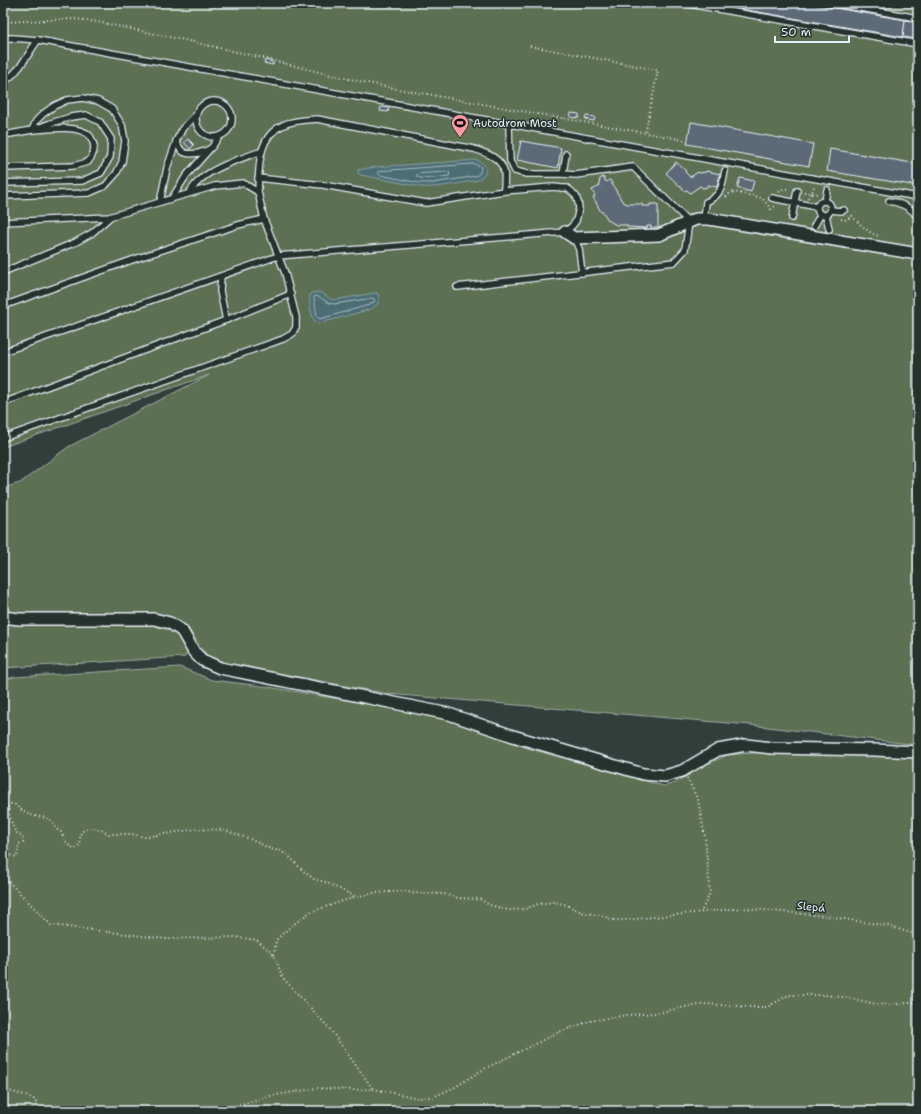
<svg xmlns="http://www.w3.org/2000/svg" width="921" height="1114" viewBox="0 0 921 1114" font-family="'Shantell Sans',sans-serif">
<rect width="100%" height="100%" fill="#313e3c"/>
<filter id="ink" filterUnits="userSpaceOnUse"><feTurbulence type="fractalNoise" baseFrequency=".025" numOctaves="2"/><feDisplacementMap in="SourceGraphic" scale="8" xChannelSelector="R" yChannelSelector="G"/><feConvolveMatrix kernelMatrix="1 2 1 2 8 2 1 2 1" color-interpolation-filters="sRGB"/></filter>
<g filter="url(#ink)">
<g fill="#5c6f52" stroke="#a2b0a5">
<polygon points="3,3 918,3 918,745 751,725 388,694 210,660 185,624 153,614 3,613 3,488 20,483 68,447 209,375 3,447"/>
<polygon points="3,621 156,623 179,632 188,650 185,657 3,668"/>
<polygon points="180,667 212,680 262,686 445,717 527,748 664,786 675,783 692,771 727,755 766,752 918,756 918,1111 3,1111 3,680 14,677"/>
</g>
<g fill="#4c6d73" stroke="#8aa2a8">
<path d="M477 160C489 165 488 173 478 180 460 183 428 191 412 185L361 175 358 173V170L375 167Z"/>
<path d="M318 292C325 293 327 299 334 300L375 293 378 294C381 302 377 305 371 309L321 323C318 323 316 323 315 321 311 318 309 300 310 295L312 293Z"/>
</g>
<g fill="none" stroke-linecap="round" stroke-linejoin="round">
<g stroke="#aabcc3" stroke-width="1">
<polygon points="475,164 480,166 481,169 480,173 476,176 433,183 419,183 380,175 378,173 380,171"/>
<path d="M448 172 450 173 449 176C440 177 422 181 416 176L418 174Z"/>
<path d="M315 296C322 296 324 303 334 304L373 298 375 300 374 302 369 305 320 319 317 317 314 298Z"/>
</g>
</g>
<g fill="#5c6976" stroke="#e8f1f8">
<polygon points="706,3 805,3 905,20 903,37"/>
<polygon points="905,20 918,22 918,39 903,37"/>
<polygon points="265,60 273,62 273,65 264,63"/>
<polygon points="381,107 389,108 388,112 380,111"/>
<polygon points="571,113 579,114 579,118 570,117"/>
<polygon points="586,116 595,117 594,121 585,119"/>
<polygon points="691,122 813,144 809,166 687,144"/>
<polygon points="188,139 194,145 190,149 184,142"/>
<polygon points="521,141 561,148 558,168 517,160"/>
<polygon points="830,149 918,164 918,186 827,171"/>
<polygon points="676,162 686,171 685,172 690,177 698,172 699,173 706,172 706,171 720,174 717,187 708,185 707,187 703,188 700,186 690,193 687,190 685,191 666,173"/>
<polygon points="603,177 606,182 610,180 622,201 627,204 642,204 642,206 650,206 650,204 658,204 658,228 651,228 651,226 647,226 647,228 627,227 627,225 616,225 608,220 603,212 601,212 593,197 595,196 592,190 600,186 599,184 600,179"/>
<polygon points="740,178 754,181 751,192 737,188"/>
</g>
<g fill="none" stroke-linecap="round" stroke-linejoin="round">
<defs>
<g id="lane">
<polyline points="683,3 918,44"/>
<polyline points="832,3 918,18"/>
<polyline points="3,38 12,38 38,40 918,197"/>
<path d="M3 82C19 73 27 55 38 40"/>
<circle cx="214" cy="119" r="18"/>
<path d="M196 115 183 128 176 141C181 154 186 155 199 153 203 152 208 150 211 148 214 145 216 140 219 137"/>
<polyline points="509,123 510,161 515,171 527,174 563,174 566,154"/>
<polyline points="3,135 10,134 32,130 51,123 71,117 86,115 100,122 111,139 110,157 101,173 82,181 3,183"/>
<path d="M3 168 73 166 88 162C93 156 96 150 93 142 92 141 91 137 90 136 79 124 47 129 32 130L36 121 43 114 54 106 67 100 83 98 98 101 112 109 122 125 125 141 122 162 116 174 105 186 89 193 3 196"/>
<path d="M258 192C259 168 257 137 283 125 293 120 306 120 317 119L474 149C486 153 500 157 504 171 505 177 504 185 504 191"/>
<path d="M189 193C192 189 195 184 199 181 211 168 245 157 262 151"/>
<polyline points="172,198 186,176 209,150"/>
<polyline points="772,198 817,207"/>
<polyline points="825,201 827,190"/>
<path d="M889 201C898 202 910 207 915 214"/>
<circle cx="824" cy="208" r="7"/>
<polyline points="160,202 167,168 176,142"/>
<polyline points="831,210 841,211 844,210"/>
<polyline points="826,215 829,229"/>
<polyline points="792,218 797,191"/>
<path d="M704 219 706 202C722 195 722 186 725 171"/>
<polyline points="3,222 109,217 215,186 243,183 258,192 264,219 285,273 296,317 296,327 292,334 283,339 3,438"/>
<polyline points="814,226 821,214"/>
<polyline points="574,238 579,249 582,273"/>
<polyline points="3,272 76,242 92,233 109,218"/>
<polyline points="221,276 220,291 226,320"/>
<polyline points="457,287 674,262 685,250 689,222 633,167 576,175 563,174"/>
<polyline points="3,306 132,260 238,225 264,219"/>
<polyline points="3,352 278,256 565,232 572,226 576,221 579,208 578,202 576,196 571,191 567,188 562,188 553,187 504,191 426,203 323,185 258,178"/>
<polyline points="3,403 226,320 291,294"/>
</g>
<g id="street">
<polyline points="565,232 574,238 659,235 696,219 709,219 918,254"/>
<polyline points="3,617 19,619 154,619 170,623 182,631 194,652 202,660 220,668 449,714 513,736 643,774 665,776 682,771 718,750 746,745 772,748 874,750 918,752"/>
</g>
</defs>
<use href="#lane" stroke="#e8f1f8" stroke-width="8"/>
<use href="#street" stroke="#e8f1f8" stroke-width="14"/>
<g stroke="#e8f1f8" stroke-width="2" stroke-dasharray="1 3" stroke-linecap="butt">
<polyline points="3,22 74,19 98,22 189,41 263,58 331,75 387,87 685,140"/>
<polyline points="530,46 658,70 645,134"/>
<polyline points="779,192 783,189 790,189"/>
<polyline points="804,192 819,194"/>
<polyline points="726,197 729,194 734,192 762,198 771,209 775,206"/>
<polyline points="808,198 812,193 814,186"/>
<path d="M841 219 846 220 852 216C860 224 868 233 879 236"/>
<polyline points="687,778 698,800 705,837 710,893 701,912"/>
<path d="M3 853 17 857 19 844 23 842 24 840C22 836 20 835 17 833 12 828 9 814 8 807L11 804 15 805 24 812 30 815 47 818 52 821 56 829 61 832 67 844 75 849 79 845 81 832 86 829 93 828 101 830 109 834H131L145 837 196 829 224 830 250 839 271 849 281 851 292 859 302 870 314 879 325 882 356 897 372 893 404 891 413 893 444 894 458 898 480 899 489 905 509 910 525 909 538 904 553 902 564 904 584 913 600 915 614 920H625L742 908 826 916 888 926 918 935"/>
<polyline points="3,876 51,925 167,939 234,937 257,940 274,955 283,978 329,1028 373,1089"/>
<polyline points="274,955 276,940 289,928 310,912 355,897"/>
<path d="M3 1089C14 1093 25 1094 35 1100L38 1108 35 1111"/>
<polyline points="216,1111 270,1096 318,1088 353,1090 373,1089 419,1098 433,1097 455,1087 484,1069 559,1032 590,1021 626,1015 657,1013 685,1007 707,1004 751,1007 767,1007 789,995 825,995 849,998 876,1004 889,1005 907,1003 918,1003"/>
</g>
<use href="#lane" stroke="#26332d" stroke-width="5.5"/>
<use href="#street" stroke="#26332d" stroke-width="11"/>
</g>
</g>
<defs>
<symbol id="stadium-pin" viewBox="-11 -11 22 30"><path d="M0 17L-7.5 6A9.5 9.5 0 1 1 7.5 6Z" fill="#ff9aa2" stroke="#26332d"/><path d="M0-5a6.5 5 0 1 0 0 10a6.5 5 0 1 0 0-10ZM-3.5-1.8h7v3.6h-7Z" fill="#111"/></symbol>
</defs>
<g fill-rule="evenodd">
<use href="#stadium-pin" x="450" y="113" width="20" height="27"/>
</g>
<g text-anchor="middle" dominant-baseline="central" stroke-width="3" stroke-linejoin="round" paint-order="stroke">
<g font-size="11" fill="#e8f1f8" stroke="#26332d" text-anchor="start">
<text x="473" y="123">Autodrom Most</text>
</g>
<g font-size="11" fill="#e8f1f8" stroke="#26332d">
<text transform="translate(811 907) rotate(6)">Slepá</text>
</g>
</g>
<rect width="921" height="1114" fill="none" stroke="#26332d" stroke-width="16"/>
<rect x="8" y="8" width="905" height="1098" fill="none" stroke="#e8f1f8" stroke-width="1.5" filter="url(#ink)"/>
<path d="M775 36v6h74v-6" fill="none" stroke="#e8f1f8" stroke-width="2"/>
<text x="781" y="36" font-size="12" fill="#e8f1f8" stroke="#26332d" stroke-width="3" paint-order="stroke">50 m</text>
</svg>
